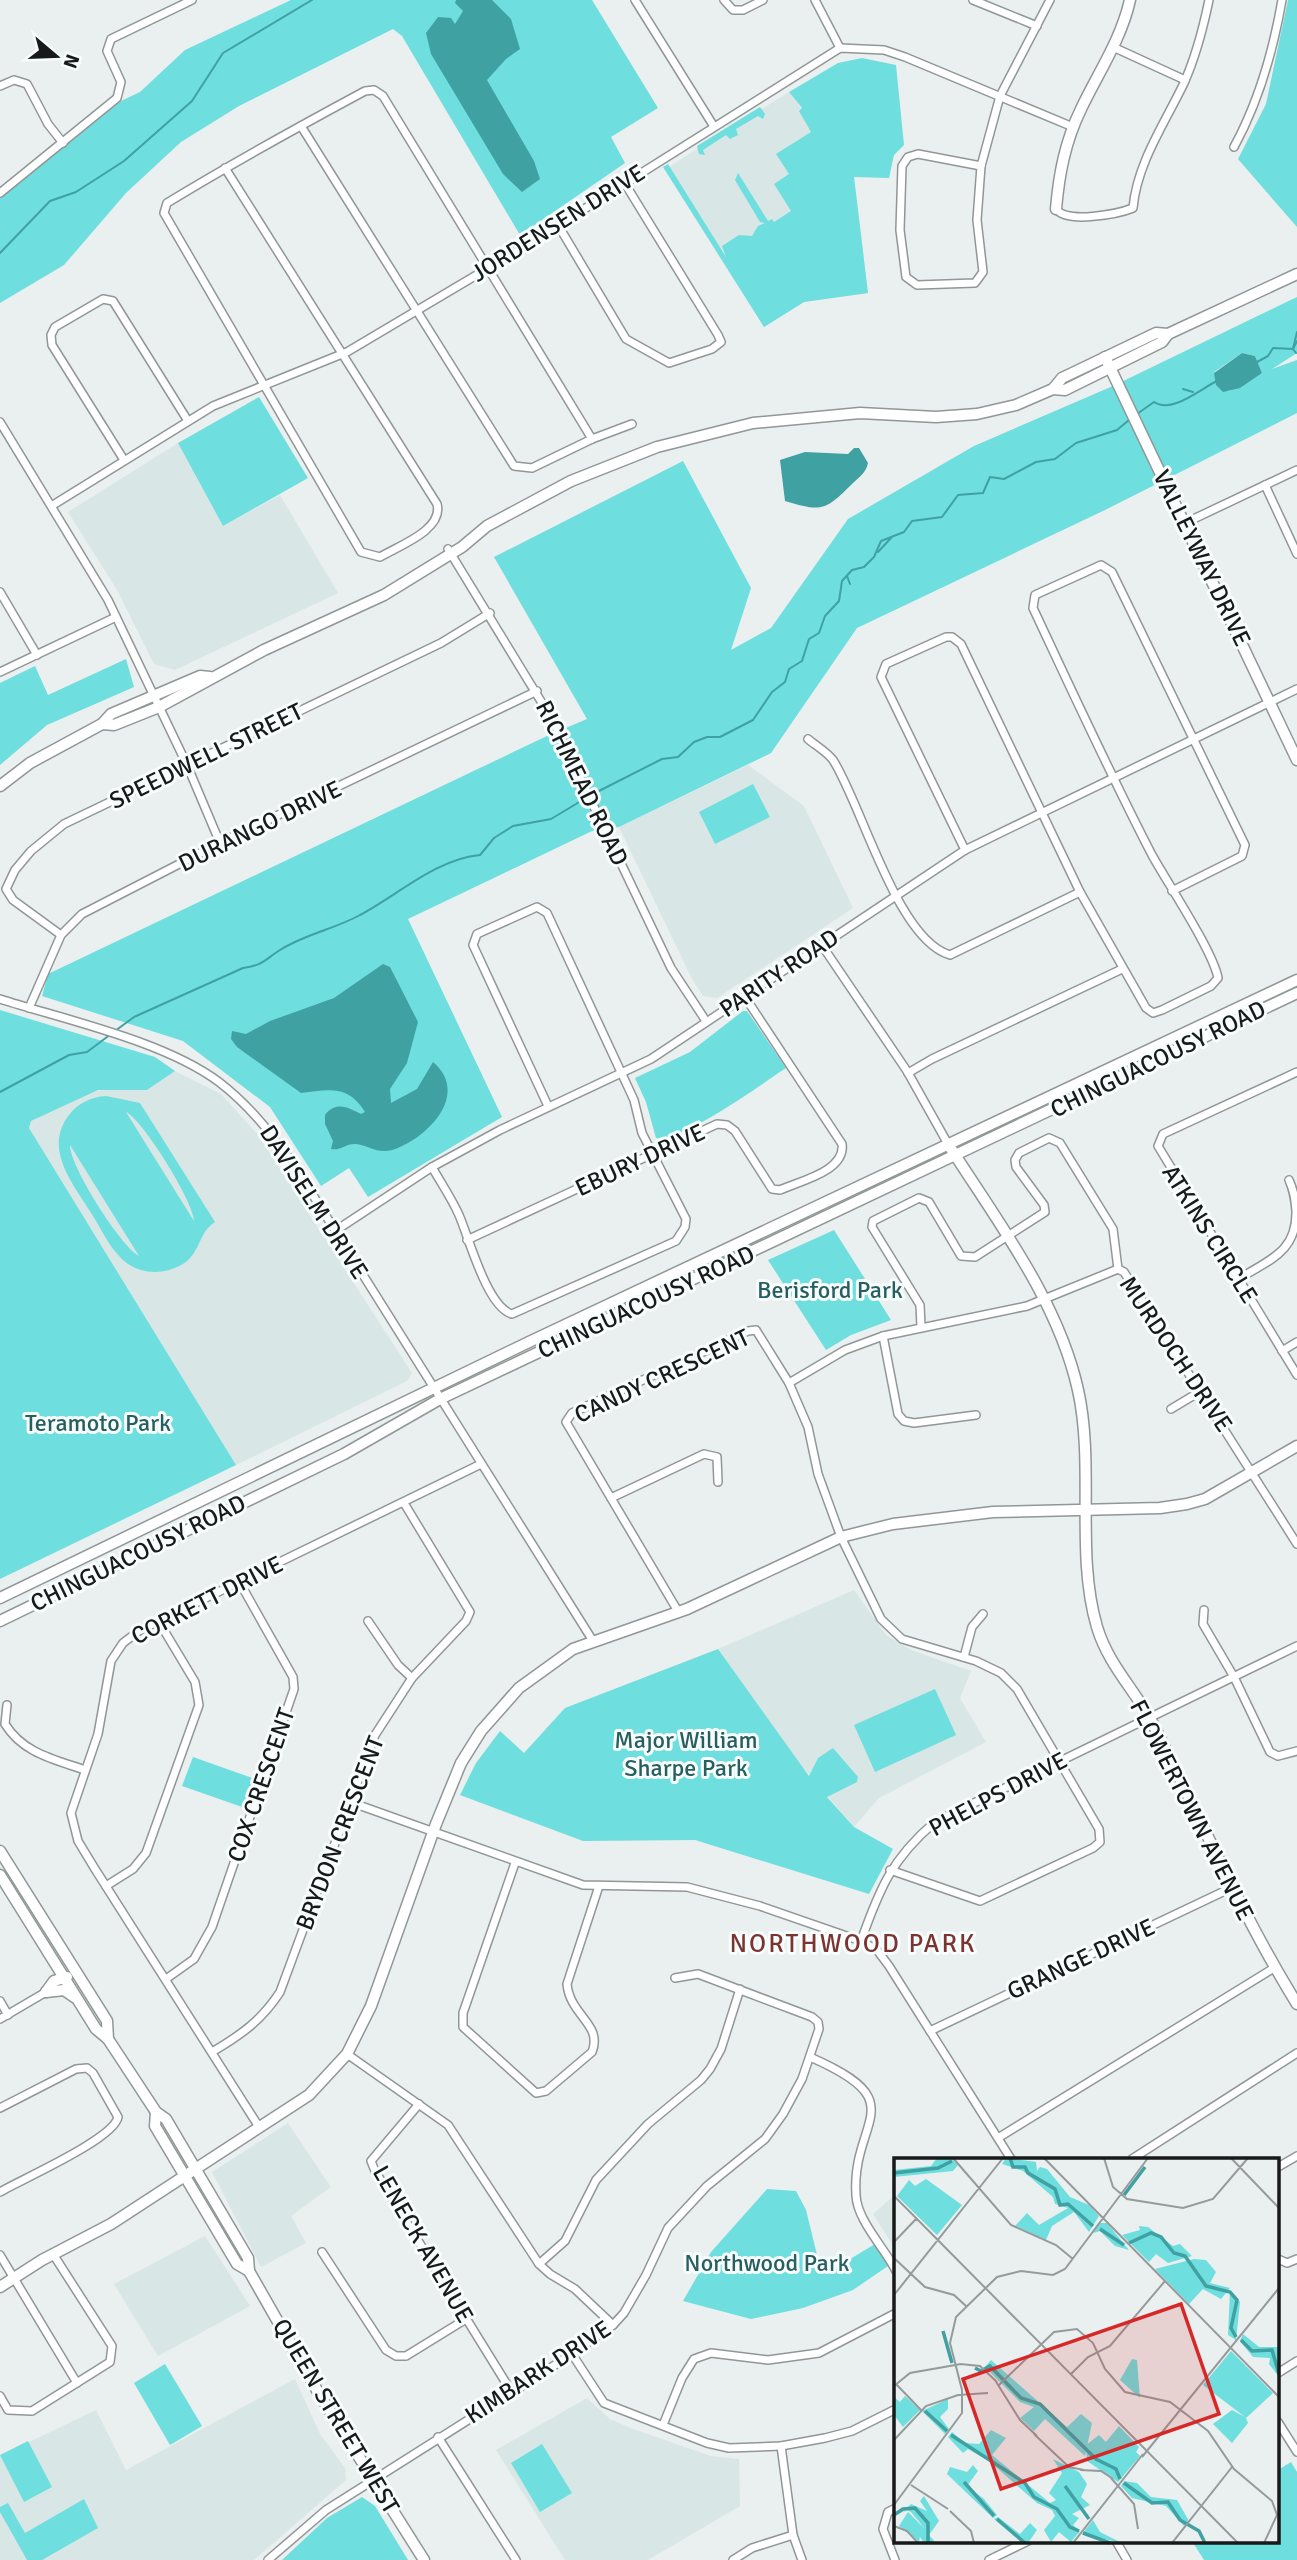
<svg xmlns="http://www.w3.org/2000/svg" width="1297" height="2560" viewBox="0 0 1297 2560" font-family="Signika,sans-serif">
<rect width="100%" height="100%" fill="#eaefef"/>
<g fill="#d8e7e6">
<polygon points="789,92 854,177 868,293 804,302 764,327 667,168"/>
<polygon points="178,443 223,526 280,495 338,593 175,670 154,664 117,590 68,512"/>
<polygon points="748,765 804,806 853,908 717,998 703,996 692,979 619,827"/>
<polygon points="175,1071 221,1094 258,1135 412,1373 407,1381 236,1465 29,1128 31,1121 92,1092 114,1088 147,1090"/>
<polygon points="854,1590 886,1635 911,1650 971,1671 960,1698 986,1742 879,1798 854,1827 790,1752 718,1649"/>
<polygon points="288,2123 331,2187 291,2216 306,2243 261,2267 212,2172"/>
<polygon points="896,2194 896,2250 873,2214"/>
<polygon points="205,2236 250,2306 158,2356 114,2284"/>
<polygon points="295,2379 320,2434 345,2468 346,2480 254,2560 0,2560 0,2456 96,2410 126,2470"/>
<polygon points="587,2398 610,2419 633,2429 711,2456 739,2459 740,2506 648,2560 565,2560 496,2450"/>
</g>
<g fill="#6edede" fill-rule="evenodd">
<polygon points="291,0 592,0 658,108 611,137 625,163 520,235 402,36 393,29 239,106 181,142 126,193 64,265 0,303 0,198 121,101 140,92 185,50"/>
<polygon points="1288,0 1297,0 1297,227 1238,159 1266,104"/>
<polygon points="862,58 896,65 904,145 894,155 889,178 854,177 868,293 804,302 764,327 663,167 668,164 726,257 722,246 739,235 752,236 758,226 765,223 760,222 735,180 738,173 768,221 772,219 774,222 791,211 774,184 789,174 776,154 811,132 799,111 802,108 789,92 838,63"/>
<polygon points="760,107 765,114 763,119 758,116 736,129 738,135 730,139 726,135 703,150 705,155 699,154 697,146"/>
<path d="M1297 297V353L1272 369 1297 360V413L1105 510 857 628 771 753 619 827 592 831 408 919 502 1117 368 1197 349 1168 321 1186 270 1107 183 1041 42 996 48 974 547 736 587 719 494 557 683 461 751 588 731 650 771 628 848 519 974 446 1113 386ZM1242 353 1255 356 1262 373 1229 391 1218 382 1214 372Z"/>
<polygon points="259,397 308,478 223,526 178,443"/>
<polygon points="126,659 134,687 47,725 0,765 0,683 35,666 48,695"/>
<polygon points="753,784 770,817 715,844 699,812"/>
<polygon points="0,1010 155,1057 175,1071 147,1090 98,1090 31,1121 29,1128 236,1465 0,1579"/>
<path d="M743 1011H747L786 1068C763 1083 679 1144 656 1138L646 1102 635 1078 690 1052Z"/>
<path d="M106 1096 140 1103 215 1222C195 1234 203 1261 169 1270 155 1274 140 1272 128 1264 112 1253 103 1232 93 1216 75 1186 42 1150 69 1115 78 1103 91 1097 106 1096ZM126 1112C142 1119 194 1202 194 1221ZM70 1145 139 1256C121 1247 69 1165 70 1145Z"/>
<polygon points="834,1230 891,1320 851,1335 826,1350 768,1260"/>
<polygon points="718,1649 809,1776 818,1758 833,1748 858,1777 857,1782 827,1797 854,1827 893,1849 869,1894 695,1840 583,1841 460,1795 476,1763 500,1731 524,1753 565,1708"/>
<polygon points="935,1689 956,1735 875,1772 854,1725"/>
<polygon points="193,1757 255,1779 245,1808 182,1786"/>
<polygon points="767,2189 796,2191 806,2210 819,2263 837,2267 875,2244 888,2266 853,2290 803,2308 751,2319 683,2301 711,2252"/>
<polygon points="165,2364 202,2426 170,2445 134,2383"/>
<polygon points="28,2441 52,2487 24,2502 0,2455"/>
<polygon points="542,2444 572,2493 540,2512 511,2463"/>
<polygon points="1291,2462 1297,2472 1297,2560 1204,2560 1192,2541 1278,2541 1278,2470"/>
<polygon points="362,2497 375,2506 408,2560 282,2560 327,2518"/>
<polygon points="84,2499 98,2528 42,2560 27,2560 0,2512 0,2507 8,2503 25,2533"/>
</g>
<g fill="#40a1a2">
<polygon points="456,0 492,0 511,19 520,49 506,59 487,80 534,161 540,179 522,192 503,174 431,54 426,33 438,17 451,18 455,24 463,11 455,3"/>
<polygon points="1242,353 1255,356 1262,373 1240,388 1223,392 1216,385 1214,373"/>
<path d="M854 448H859L868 463C866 473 859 477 852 484 825 511 822 512 785 501L780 460 805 452 848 454Z"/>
<path d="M383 964 390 967 418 1022 407 1063 390 1089 391 1103 417 1089 433 1062C471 1094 427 1139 392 1150 376 1154 371 1146 356 1144 346 1143 341 1151 331 1149L333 1141 325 1124V1115C336 1101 347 1107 361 1114L365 1112C349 1085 329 1089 301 1093L237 1047 231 1039 232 1031 246 1034 270 1021 334 998Z"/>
</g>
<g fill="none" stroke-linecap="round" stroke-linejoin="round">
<g stroke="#40a1a2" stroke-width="2">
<polyline points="0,253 50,201 76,192 124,161 192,101 223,53 312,0"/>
<polyline points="1296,353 1293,349 1297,332"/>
<polyline points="1257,362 1268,356 1273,348 1293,349 1297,341"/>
<polyline points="1183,389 1193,392"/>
<path d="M1137 414 1154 402C1172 414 1200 389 1217 381"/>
<polyline points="878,552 891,538"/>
<polyline points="847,576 850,584"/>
<polyline points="591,795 662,759 678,757 694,742 707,737 720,737 753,720 772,692 785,682 789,669 802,661 809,639 819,633 825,616 839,601 842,581 852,570 864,567 874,557 881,541 904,532 912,521 942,517 958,495 983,493 990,477 1004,479 1036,462 1055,459 1076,443 1117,430 1129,420"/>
<path d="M115 1031 134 1017 243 968C264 965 264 960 280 950 305 934 335 929 360 915 398 895 436 859 480 855L494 838 513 826 551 819 586 798"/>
<polyline points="0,1092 69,1055 87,1052 111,1034"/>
</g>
<defs>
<g id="street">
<polyline points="635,0 713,125"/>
<polyline points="724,0 733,10 743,10 763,0"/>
<polyline points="815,0 840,48"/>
<polyline points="973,0 1037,26"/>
<polyline points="1113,47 1185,80"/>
<polyline points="0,86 14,80 27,84 48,124 63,143"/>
<polyline points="301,126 514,466 532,468 592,439 632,424"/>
<path d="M1234 147C1259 101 1273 52 1282 0"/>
<polygon points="918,154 981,166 977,220 983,272 975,283 917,285 906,277 900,230 902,166 908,157"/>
<polyline points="981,166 1000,96 1050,0"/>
<path d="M225 168 437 504C444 530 398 546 380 557L361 552 164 213 167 203C231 164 298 127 365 91L374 90 383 96 592 439"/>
<polyline points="0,193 117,98 121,82 107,51 111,39 192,0"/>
<path d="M1056 209C1067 224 1118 214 1133 208 1137 163 1165 123 1184 83 1196 56 1203 29 1209 0"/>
<polyline points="558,225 626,339 669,363 712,349 721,342 718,335 624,182"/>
<polyline points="0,422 108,600 187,765 220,843"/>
<polyline points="124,460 52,345 51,335 55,327 103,299 113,301 188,421"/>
<polyline points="1265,485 1297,554"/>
<polyline points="53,505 213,406 347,352 527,245 840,48 884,50 905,57 1073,127"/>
<polyline points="1185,523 1297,470"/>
<polyline points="448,549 553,721 671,968 706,1021"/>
<polyline points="0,592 37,655"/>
<polyline points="0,672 116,617"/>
<path d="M808 739C815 745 827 752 833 760 862 805 897 940 950 955L1080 892"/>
<path d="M965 850 881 677 886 664 946 637H952L961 644 1080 892 1146 1008 1153 1013 1162 1010 1211 986 1218 978C1213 951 1168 884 1152 855 1110 774 1072 691 1033 608L1035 595 1101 565 1112 572 1245 845 1242 856 1172 891"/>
<polyline points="61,935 13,900 6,889 15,870 31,851 64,824 441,643 490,613"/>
<polyline points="821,944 907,1071 948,1144"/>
<path d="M0 999C66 1020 164 1041 219 1082 249 1105 272 1134 294 1165L593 1641"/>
<polyline points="29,1008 61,935 82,914 220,843 537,691"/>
<polyline points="1297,1072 1163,1134 1158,1146 1297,1375"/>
<polyline points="908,1073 932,1059 1122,969"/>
<path d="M432 1167C441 1183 452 1199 459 1215 469 1238 487 1307 512 1314L676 1241 685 1227 686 1219 642 1133 634 1100 547 913 537 907 477 934 473 945 548 1106"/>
<polyline points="335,1231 432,1167 500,1130 651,1059 965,850 1297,689"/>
<path d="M467 1240 717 1124 727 1125 735 1131 772 1189 780 1190C800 1181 846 1171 842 1144L745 997"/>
<path d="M1237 1280C1268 1260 1297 1253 1296 1211 1295 1199 1294 1191 1289 1180"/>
<polyline points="921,1326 920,1305 872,1227 873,1221 919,1198 929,1202 961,1256 975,1257 1045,1212 1044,1205 1016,1167 1015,1160 1019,1153 1049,1138 1060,1143 1113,1229 1118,1269"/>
<polyline points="883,1336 898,1414 904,1421 914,1423 976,1415"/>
<polyline points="1282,1351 1297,1342"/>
<polyline points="789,1383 845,1350 883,1336 1027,1306 1118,1269 1124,1272 1297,1544"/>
<polyline points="1171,1409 1201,1391"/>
<polyline points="611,1498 704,1454 717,1457 718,1482"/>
<polyline points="1204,1610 1203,1624 1234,1677 1270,1752 1278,1756 1297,1751"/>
<polyline points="679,1613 566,1422 572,1413 748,1331 756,1330 789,1383 808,1427 818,1474 841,1537 881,1619 902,1639 976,1661 1001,1673 1017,1689 1099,1829 1100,1842 1093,1848 980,1901 890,1870"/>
<polyline points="368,1621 398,1665 412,1678"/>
<polyline points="964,1657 972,1627 983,1614"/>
<path d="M7 1705 5 1724C23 1753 53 1759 85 1770"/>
<polyline points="350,1802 583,1885 687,1887 760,1906 861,1941 877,1950 889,1966 1011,2159"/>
<path d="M515 1863 463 2013V2027L536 2093 546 2091 592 2052C603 2024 570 2016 567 1984L599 1886"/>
<polyline points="106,1886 133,1869 146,1853 199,1705 195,1682 159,1622"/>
<path d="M861 1941C879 1890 892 1858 935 1822L1297 1646"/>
<polyline points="166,1979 194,1959 212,1927 294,1689 293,1677 240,1583"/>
<polyline points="0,2001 8,2015"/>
<polyline points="0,2019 46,1992"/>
<polyline points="930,2031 1231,1888"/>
<path d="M212 2052C241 2035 262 2020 280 1992L375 1735 412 1678 466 1621 470 1612 404 1503"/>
<polyline points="347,2054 448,2125 539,2264 550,2274 575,2289 613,2325"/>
<path d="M810 2057C916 2103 851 2119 856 2195 857 2221 885 2248 896 2271"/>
<polyline points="419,2104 371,2161 375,2171 511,2391"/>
<path d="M0 2108 76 2069 87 2068 93 2073 118 2117C114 2139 22 2179 0 2192"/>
<polyline points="259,2127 95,1869 78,1841 71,1813 98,1734 111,1661 123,1643 140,1630 481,1464"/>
<polyline points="998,2138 1274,1968"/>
<polyline points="1132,2159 1297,2053"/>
<polyline points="1278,2167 1297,2156"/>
<polyline points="322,2252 386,2350 396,2356 406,2356 466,2319"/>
<polyline points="0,2255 77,2383"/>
<polyline points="1278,2259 1287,2263 1297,2259"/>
<polyline points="539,2264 565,2241 596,2180 648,2124 701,2080 710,2069 721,2049 740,1989"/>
<polyline points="572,2354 604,2403 707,2443 729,2448 781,2446 825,2438 852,2431 896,2409"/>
<polyline points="1278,2373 1297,2361"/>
<polyline points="0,2396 8,2410 32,2411 110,2362 112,2346 53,2254"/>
<polyline points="1278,2422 1297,2452"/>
<polyline points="663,2425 682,2378 694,2359 711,2353 768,2360 819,2353 896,2313"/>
<polyline points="438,2437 516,2560"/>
<polyline points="781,2446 793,2535 802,2560"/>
<polyline points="1116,2541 1127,2560"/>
<polyline points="268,2560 326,2510 566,2358 613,2325 624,2313 646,2275 668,2228 707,2186 765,2139 783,2114 802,2079 819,2029 818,2022 812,2017 698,1974 675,1978"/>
<polyline points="733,2560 752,2548 793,2535"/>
<polyline points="895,2560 883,2529 888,2512 896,2508"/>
<polyline points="989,2560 1028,2541"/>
</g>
<g id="secondary">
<path d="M1056 209C1059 174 1065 142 1081 109 1098 73 1121 40 1130 0"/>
<polyline points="1105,357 1297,760"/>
<polyline points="1053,389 1062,378 1156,333 1168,334 1297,274"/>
<polyline points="102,724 114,725 159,707 264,650 384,595 462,547 487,526 571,481 657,447 753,423 860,413 936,417 977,414 1016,405 1053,389 1065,390 1162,342 1168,334"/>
<polyline points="0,786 30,763 102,724 111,714 200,676 210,677"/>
<path d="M948 1144C997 1221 1058 1300 1078 1390 1095 1466 1075 1553 1097 1627 1108 1664 1134 1689 1152 1722 1200 1817 1241 1914 1297 2004"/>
<polyline points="0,1598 531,1341 1297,980"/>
<polyline points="0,1621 344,1454 440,1399 1297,993"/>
<polyline points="0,1851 107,2021 108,2039"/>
<polyline points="0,1875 96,2029 108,2039 156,2112 166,2119 248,2258 249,2271 318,2392 424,2560"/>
<polyline points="46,1992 54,1981 67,1977"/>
<polyline points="46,1992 64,1990 74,1997"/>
<polyline points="156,2112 155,2126 237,2264 249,2271"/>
<polyline points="0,2287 42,2260 111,2224 309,2095 347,2054 371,2006 436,1824 461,1763 481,1731 519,1688 573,1649 687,1609 841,1537 893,1524 993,1512 1160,1508 1187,1504 1205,1499 1297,1446"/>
</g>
</defs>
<use href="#street" stroke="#919696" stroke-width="10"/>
<use href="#secondary" stroke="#919696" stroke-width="13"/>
<use href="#street" stroke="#fff" stroke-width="7"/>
<use href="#secondary" stroke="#fff" stroke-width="10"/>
</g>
<g text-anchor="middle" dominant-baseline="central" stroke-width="6" stroke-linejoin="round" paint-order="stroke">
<g font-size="24" fill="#181a1a" stroke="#f7fdfd">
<text transform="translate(558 223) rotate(-32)">JORDENSEN DRIVE</text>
<text transform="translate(1202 558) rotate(64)">VALLEYWAY DRIVE</text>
<text transform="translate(206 756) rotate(-26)">SPEEDWELL STREET</text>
<text transform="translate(582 783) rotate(64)">RICHMEAD ROAD</text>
<text transform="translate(260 826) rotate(-26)">DURANGO DRIVE</text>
<text transform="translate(779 973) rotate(-34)">PARITY ROAD</text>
<text transform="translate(1158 1059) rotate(-26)">CHINGUACOUSY ROAD</text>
<text transform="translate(640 1160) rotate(-25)">EBURY DRIVE</text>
<text transform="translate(314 1202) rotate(57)">DAVISELM DRIVE</text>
<text transform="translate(1210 1234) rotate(58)">ATKINS CIRCLE</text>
<text transform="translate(646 1302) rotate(-25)">CHINGUACOUSY ROAD</text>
<text transform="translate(1176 1354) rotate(56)">MURDOCH DRIVE</text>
<text transform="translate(662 1376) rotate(-25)">CANDY CRESCENT</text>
<text transform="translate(138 1553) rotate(-26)">CHINGUACOUSY ROAD</text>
<text transform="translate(207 1600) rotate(-27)">CORKETT DRIVE</text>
<text transform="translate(261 1785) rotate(-71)">COX CRESCENT</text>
<text transform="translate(998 1794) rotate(-28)">PHELPS DRIVE</text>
<text transform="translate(1192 1810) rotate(63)">FLOWERTOWN AVENUE</text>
<text transform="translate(340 1833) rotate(-69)">BRYDON CRESCENT</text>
<text transform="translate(1081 1959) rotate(-25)">GRANGE DRIVE</text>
<text transform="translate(423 2244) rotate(60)">LENECK AVENUE</text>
<text transform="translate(538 2372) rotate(-33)">KIMBARK DRIVE</text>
<text transform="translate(336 2416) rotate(59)">QUEEN STREET WEST</text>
</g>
<g font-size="24" fill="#285e5f" stroke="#f7fdfd">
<text x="830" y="1290">Berisford Park</text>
<text x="98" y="1423">Teramoto Park</text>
<text x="686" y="1740">Major William<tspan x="686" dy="28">Sharpe Park</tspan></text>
<text x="767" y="2263">Northwood Park</text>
</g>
<g font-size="26" letter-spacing="2" fill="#7b3430" stroke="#f7fdfd">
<text x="853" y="1944">NORTHWOOD PARK</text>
</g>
</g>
<g transform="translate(894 2158)">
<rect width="385" height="385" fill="#eaefef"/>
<path d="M43 0H57L64 7 59 13 0 19V12L37 8ZM112 0 142 4 143 13 146 9 153 11 176 39 195 47 205 58 195 74 180 54 158 68 152 82 121 68 133 55 145 67 174 50 161 46 159 39 129 13 108 6ZM32 21 68 47 43 77 3 38 15 22 21 28ZM204 65H213L235 92 221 88 206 73 199 75ZM245 68 254 69 279 88 286 86 298 98 274 105 262 96 255 104 228 77 246 72ZM300 101 312 102 322 114 316 125 336 130 327 141 309 131 295 146 261 111ZM336 133 346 144 342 182 334 177ZM349 176 365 189H385V219L375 206 376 200 359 199 346 183ZM337 193 379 235 352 260 354 265 338 285 319 266 338 252 351 259 309 227ZM238 201 243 202 246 240 226 222ZM97 202 173 269 187 256 198 265 191 298 151 261 140 273 126 260 140 249 126 244 91 209ZM11 238 26 252 9 269 0 257V239L6 244ZM54 241V251L46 259 55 271 51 276 28 253ZM225 268 245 289 242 294 246 298 224 324 193 303 192 287 205 277 212 284ZM97 272 112 280 98 297 156 345 162 342 155 335 168 315 159 301 185 314 193 326 187 339 196 347 178 356 185 360 179 367 186 373 177 384 165 374 157 384 150 372 161 358 158 352 143 345 95 303 74 291 69 295 54 279 58 274 71 285 85 286ZM79 307 84 313 73 328 90 341 103 357 99 360 53 316 56 309 73 314ZM230 323 243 325 257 339 283 342 295 363 290 368 272 348 238 340 227 328ZM30 338 45 363 35 377 42 385H30L26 379 25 384 5 368 14 354 31 371 17 354 13 352 8 355 17 346 33 353 26 343ZM104 359 126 376 136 365 143 372 134 385H128L100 361ZM199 362 206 374 228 385 188 376Z" fill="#6edede"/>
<path fill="none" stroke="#40a1a2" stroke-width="3.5" d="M116 0 119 9H131L134 15 161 31 166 47 174 46 199 68M0 15 44 10 58 3M230 37 251 9M206 71 230 87M235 85 257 75 267 79 280 95 291 98 312 128 336 134 343 142 337 170 342 179M49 173 58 205M347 182 358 193 378 192 385 216M81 210 87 213 96 208 127 240 146 246 202 301 222 311 226 321M31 253 53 273M57 277 131 325 140 339 163 351 176 369 185 373M70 324 100 358M230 325 258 345 274 344 286 362 305 373 311 385M171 328 195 361M0 357 9 351 21 350 34 365V385M103 361 131 385M189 375 216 385"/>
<path fill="none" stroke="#969a9a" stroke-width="2" d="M59 0 117 67 162 87 179 101M150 0 385 239M210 0 219 29 233 41 289 50 319 41 354 0M337 0 385 50M0 38 20 58M19 57 344 385M0 84 23 60M0 100 31 129 60 137 72 148M0 137 109 0M66 206 86 208 103 224M177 216 194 199 216 188 271 123M101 222 126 262 143 278M2 226 27 252M105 227 160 174 183 171 199 185 211 211 231 234 276 244 314 273 340 311 378 343 383 357 370 385M0 228 16 215 67 206M140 276 160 295M0 282 32 248 64 237 94 235M159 294 175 309 190 312M248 299 385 130M186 312 207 313 219 321M217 320 240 346 244 371M17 327 54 351M0 347 68 255V232L56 185 62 159 103 119 127 113 159 117 171 111 254 0M56 353 77 373 80 385M0 368 13 373 24 385M179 385 249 296M278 385 338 309"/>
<path fill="#d62828" fill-opacity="0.15" stroke="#d62828" stroke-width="3.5" d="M287 146 325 256 107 331 69 221Z"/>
<rect width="385" height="385" fill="none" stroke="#181a1a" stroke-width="3.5"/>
</g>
<g transform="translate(56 56) rotate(109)" stroke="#f7fdfd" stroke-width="5" paint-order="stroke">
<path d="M0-5L12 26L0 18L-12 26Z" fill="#181a1a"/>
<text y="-10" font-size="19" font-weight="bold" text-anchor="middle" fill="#181a1a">N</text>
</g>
</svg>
